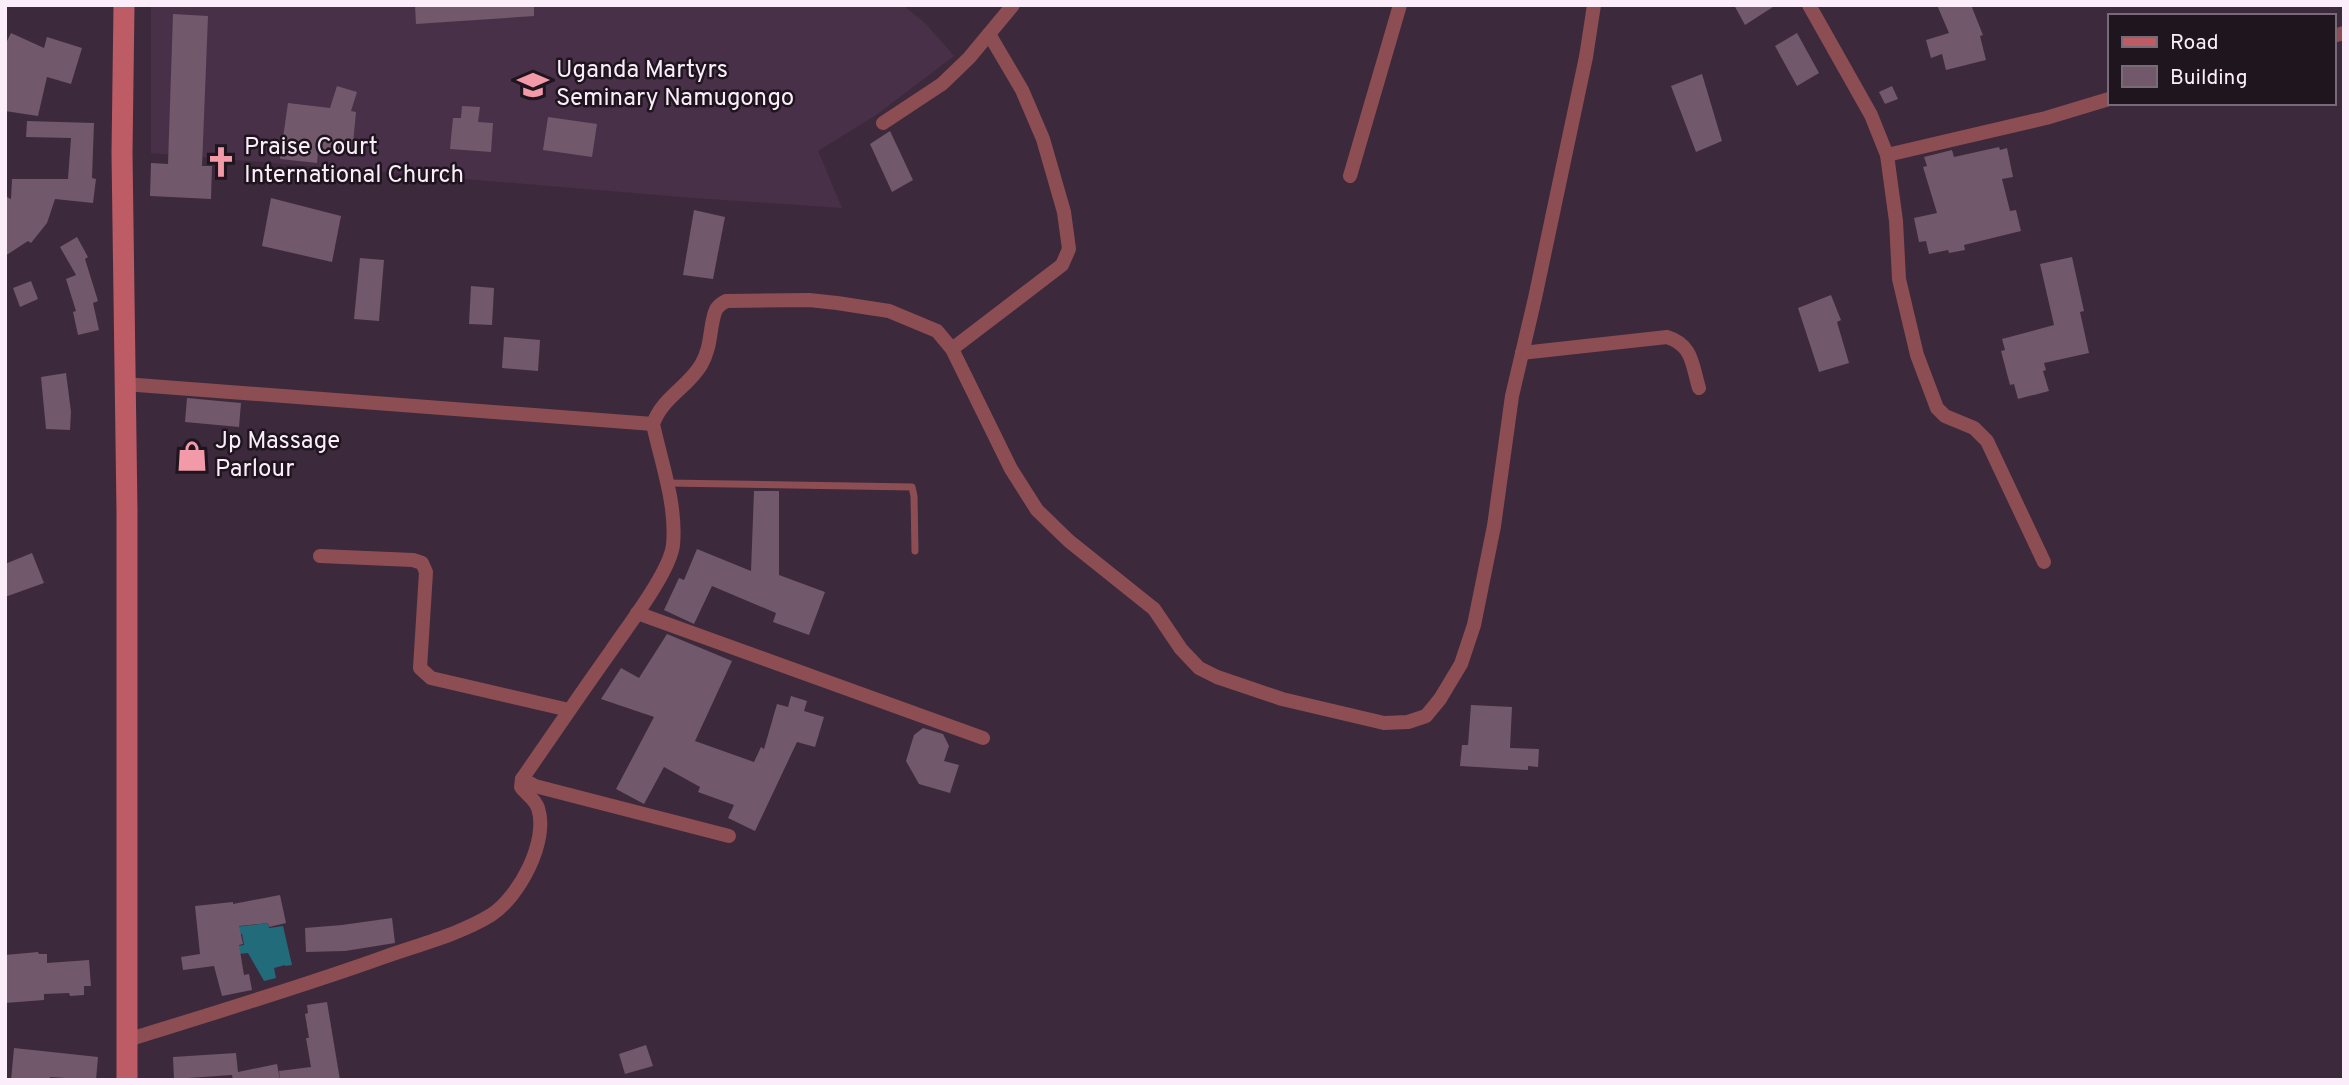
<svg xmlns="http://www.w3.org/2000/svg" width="2349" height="1085" viewBox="0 0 2349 1085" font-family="Overpass,sans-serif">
<rect width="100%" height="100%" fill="#3d293c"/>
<polygon fill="#493049" points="151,5 903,5 926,24 954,56 876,115 818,151 842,208 694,198 151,153"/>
<polygon fill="#216b7b" points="268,923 269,928 283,926 292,965 285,966 285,965 274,968 276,978 264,981 248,953 239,954 238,946 244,945 242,934 235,935 235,927"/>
<g fill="#71586b">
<polygon points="415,5 534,5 534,16 416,24"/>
<polygon points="1734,5 1776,5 1745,25"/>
<polygon points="1937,5 1971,5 1983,35 1980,36 1986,60 1946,70 1942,54 1931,58 1926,40 1949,33"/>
<polygon points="173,14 208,16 202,166 212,166 211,199 150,196 151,163 168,164"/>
<polygon points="11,33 44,48 47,37 82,48 71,84 47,77 38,116 5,111 5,45"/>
<polygon points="1797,33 1819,73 1797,86 1775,46"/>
<polygon points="1702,74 1722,141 1696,152 1671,86"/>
<polygon points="337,86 357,92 351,111 356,112 352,154 318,151 317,163 280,159 288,103 330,108"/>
<polygon points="1892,86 1898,99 1885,104 1879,92"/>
<polygon points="462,106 480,107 478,122 493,123 491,152 450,149 453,118 461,118"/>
<polygon points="548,117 597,124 592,157 543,150"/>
<polygon points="27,121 94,123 92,178 96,179 93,203 55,199 47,223 31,243 28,241 5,256 5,196 11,199 12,179 68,179 71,138 26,137"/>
<polygon points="890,131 913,180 892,192 870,144"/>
<polygon points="1999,147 2000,150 2007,148 2013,177 2002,179 2010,211 2016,210 2021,231 1964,245 1965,250 1949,253 1948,250 1929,254 1926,241 1919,242 1914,218 1937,213 1923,167 1927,166 1924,157 1952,150 1954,157"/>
<polygon points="271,198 341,216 332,262 262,246"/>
<polygon points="694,210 725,217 713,279 683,275"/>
<polygon points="77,237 88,257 85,259 98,301 93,303 99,330 78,335 73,312 76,311 66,279 76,275 60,247"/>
<polygon points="2072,257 2084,311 2080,312 2089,353 2044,363 2046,370 2043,371 2049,391 2018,399 2014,384 2010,385 2001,351 2005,350 2002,339 2054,325 2040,264"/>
<polygon points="360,258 384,260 379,321 354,319"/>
<polygon points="31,281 38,299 20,307 13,288"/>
<polygon points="471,286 494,288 492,325 469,324"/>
<polygon points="1831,295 1841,320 1837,322 1849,363 1819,372 1798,308"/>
<polygon points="504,337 540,340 538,371 502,368"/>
<polygon points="66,373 71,412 70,430 46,429 41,377"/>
<polygon points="187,398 241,403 239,427 185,422"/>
<polygon points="754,491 779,491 779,575 825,592 809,635 773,622 776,613 712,586 694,624 664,610 679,578 684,580 697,549 751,571"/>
<polygon points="32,553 44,583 5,597 5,564"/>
<polygon points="667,634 732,661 695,741 754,762 761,747 764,749 777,704 788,707 791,696 807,701 804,711 824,717 815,747 797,742 755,831 728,818 734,805 698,792 700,787 664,767 644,804 616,789 654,717 601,699 621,668 639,678"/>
<polygon points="1471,705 1512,707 1510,748 1539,749 1538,767 1528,766 1528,770 1460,766 1462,745 1468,745"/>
<polygon points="923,728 943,734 949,746 944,761 959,765 950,793 919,784 906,761 914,735"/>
<polygon points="280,895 286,923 269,927 268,923 239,926 243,944 239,945 244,975 249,974 252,990 222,996 214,966 183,970 181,957 200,954 195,906 233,902 233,904"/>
<polygon points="392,918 395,943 345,951 306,952 305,928 342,925"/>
<polygon points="38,952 39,954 47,954 47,963 89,960 91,986 84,986 84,995 70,996 69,993 44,994 44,1000 5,1003 5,955"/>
<polygon points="327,1002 340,1080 280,1080 279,1071 311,1067 306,1038 309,1038 305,1014 308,1013 307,1005"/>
<polygon points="646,1045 653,1066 625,1074 619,1054"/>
<polygon points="14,1048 98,1057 96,1080 50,1077 50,1080 11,1080"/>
<polygon points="236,1053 238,1072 277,1064 280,1080 233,1080 232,1075 174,1079 173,1057"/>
</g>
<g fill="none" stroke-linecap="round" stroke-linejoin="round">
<polyline stroke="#8c4e53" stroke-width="7" points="667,483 912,487 914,496 915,551"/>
<g stroke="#8c4e53" stroke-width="14">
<polyline points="1809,5 1871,115 1887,155 1896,221 1899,279 1917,355 1937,408 1945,416 1974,428 1987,441 2044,562"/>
<polyline points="2333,36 2344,33"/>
<polyline points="883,123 942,84 969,58 1013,5"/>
<polyline points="1887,155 2046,118 2109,99"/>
<polyline points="1350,176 1400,5"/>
<polyline points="952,349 1062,265 1069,249 1064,212 1043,139 1022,90 989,34"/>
<path d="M1522 353 1667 337C1693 345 1692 365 1699 388"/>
<polyline points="124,384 653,424"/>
<polyline points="320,556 413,560 422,563 426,572 420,668 431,678 569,710"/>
<polyline points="637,613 983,738"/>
<polyline points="522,779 535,786 729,836"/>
<path d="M127 1040C214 1013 301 987 387 956 421 944 460 934 491 915 519 897 549 841 538 808 535 799 526 794 521 787L522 779C552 736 581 693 611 651 627 627 670 572 673 545 677 505 661 462 653 424 662 398 687 388 701 365 712 346 709 330 715 312 717 306 721 304 726 301L809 300 837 303 889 311 937 331 952 349 1011 469 1037 510 1069 541 1154 609 1181 649 1199 668 1217 677 1282 699 1384 723 1408 722 1426 716 1440 699 1461 664 1474 625 1494 526 1512 396 1535 298 1586 57 1594 5"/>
</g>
<polyline stroke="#bd5c65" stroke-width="21" points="124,5 122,153 127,512 127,1080"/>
</g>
<defs>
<symbol id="university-bare" viewBox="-9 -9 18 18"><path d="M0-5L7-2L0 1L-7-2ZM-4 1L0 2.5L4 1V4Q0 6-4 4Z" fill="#f39aa9" stroke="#1e151e" stroke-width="2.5" paint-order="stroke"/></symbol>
<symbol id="church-bare" viewBox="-9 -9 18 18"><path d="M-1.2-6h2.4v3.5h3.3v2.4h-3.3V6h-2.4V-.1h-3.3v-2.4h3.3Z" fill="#f39aa9" stroke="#1e151e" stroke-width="2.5" paint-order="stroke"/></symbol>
<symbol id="shop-bare" viewBox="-9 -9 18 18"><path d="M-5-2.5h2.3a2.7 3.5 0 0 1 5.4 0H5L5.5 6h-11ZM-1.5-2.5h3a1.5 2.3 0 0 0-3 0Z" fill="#f39aa9" stroke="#1e151e" stroke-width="2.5" paint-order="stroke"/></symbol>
</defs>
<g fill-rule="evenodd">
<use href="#university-bare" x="511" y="63" width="44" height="44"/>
<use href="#church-bare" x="199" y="140" width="44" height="44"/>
<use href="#shop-bare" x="170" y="434" width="44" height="44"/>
</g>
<g text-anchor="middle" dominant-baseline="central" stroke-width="5" stroke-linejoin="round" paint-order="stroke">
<g font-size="24" fill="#fbedfa" stroke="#1e151e" text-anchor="start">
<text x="556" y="71">Uganda Martyrs<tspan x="556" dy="28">Seminary Namugongo</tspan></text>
<text x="244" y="148">Praise Court<tspan x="244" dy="28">International Church</tspan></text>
<text x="215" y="442">Jp Massage<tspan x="215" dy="28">Parlour</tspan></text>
</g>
</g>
<rect width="2349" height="1085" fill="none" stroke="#fbedfa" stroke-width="14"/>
<rect x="2108" y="14" width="228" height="91" fill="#1e151e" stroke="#766b76" stroke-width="2"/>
<rect x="2122" y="37" width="35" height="10" fill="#bd5c65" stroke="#766b76" stroke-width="2"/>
<text x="2170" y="49" font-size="21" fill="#fbedfa">Road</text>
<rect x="2122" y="66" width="35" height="21" fill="#71586b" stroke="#766b76" stroke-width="2"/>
<text x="2170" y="84" font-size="21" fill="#fbedfa">Building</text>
</svg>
